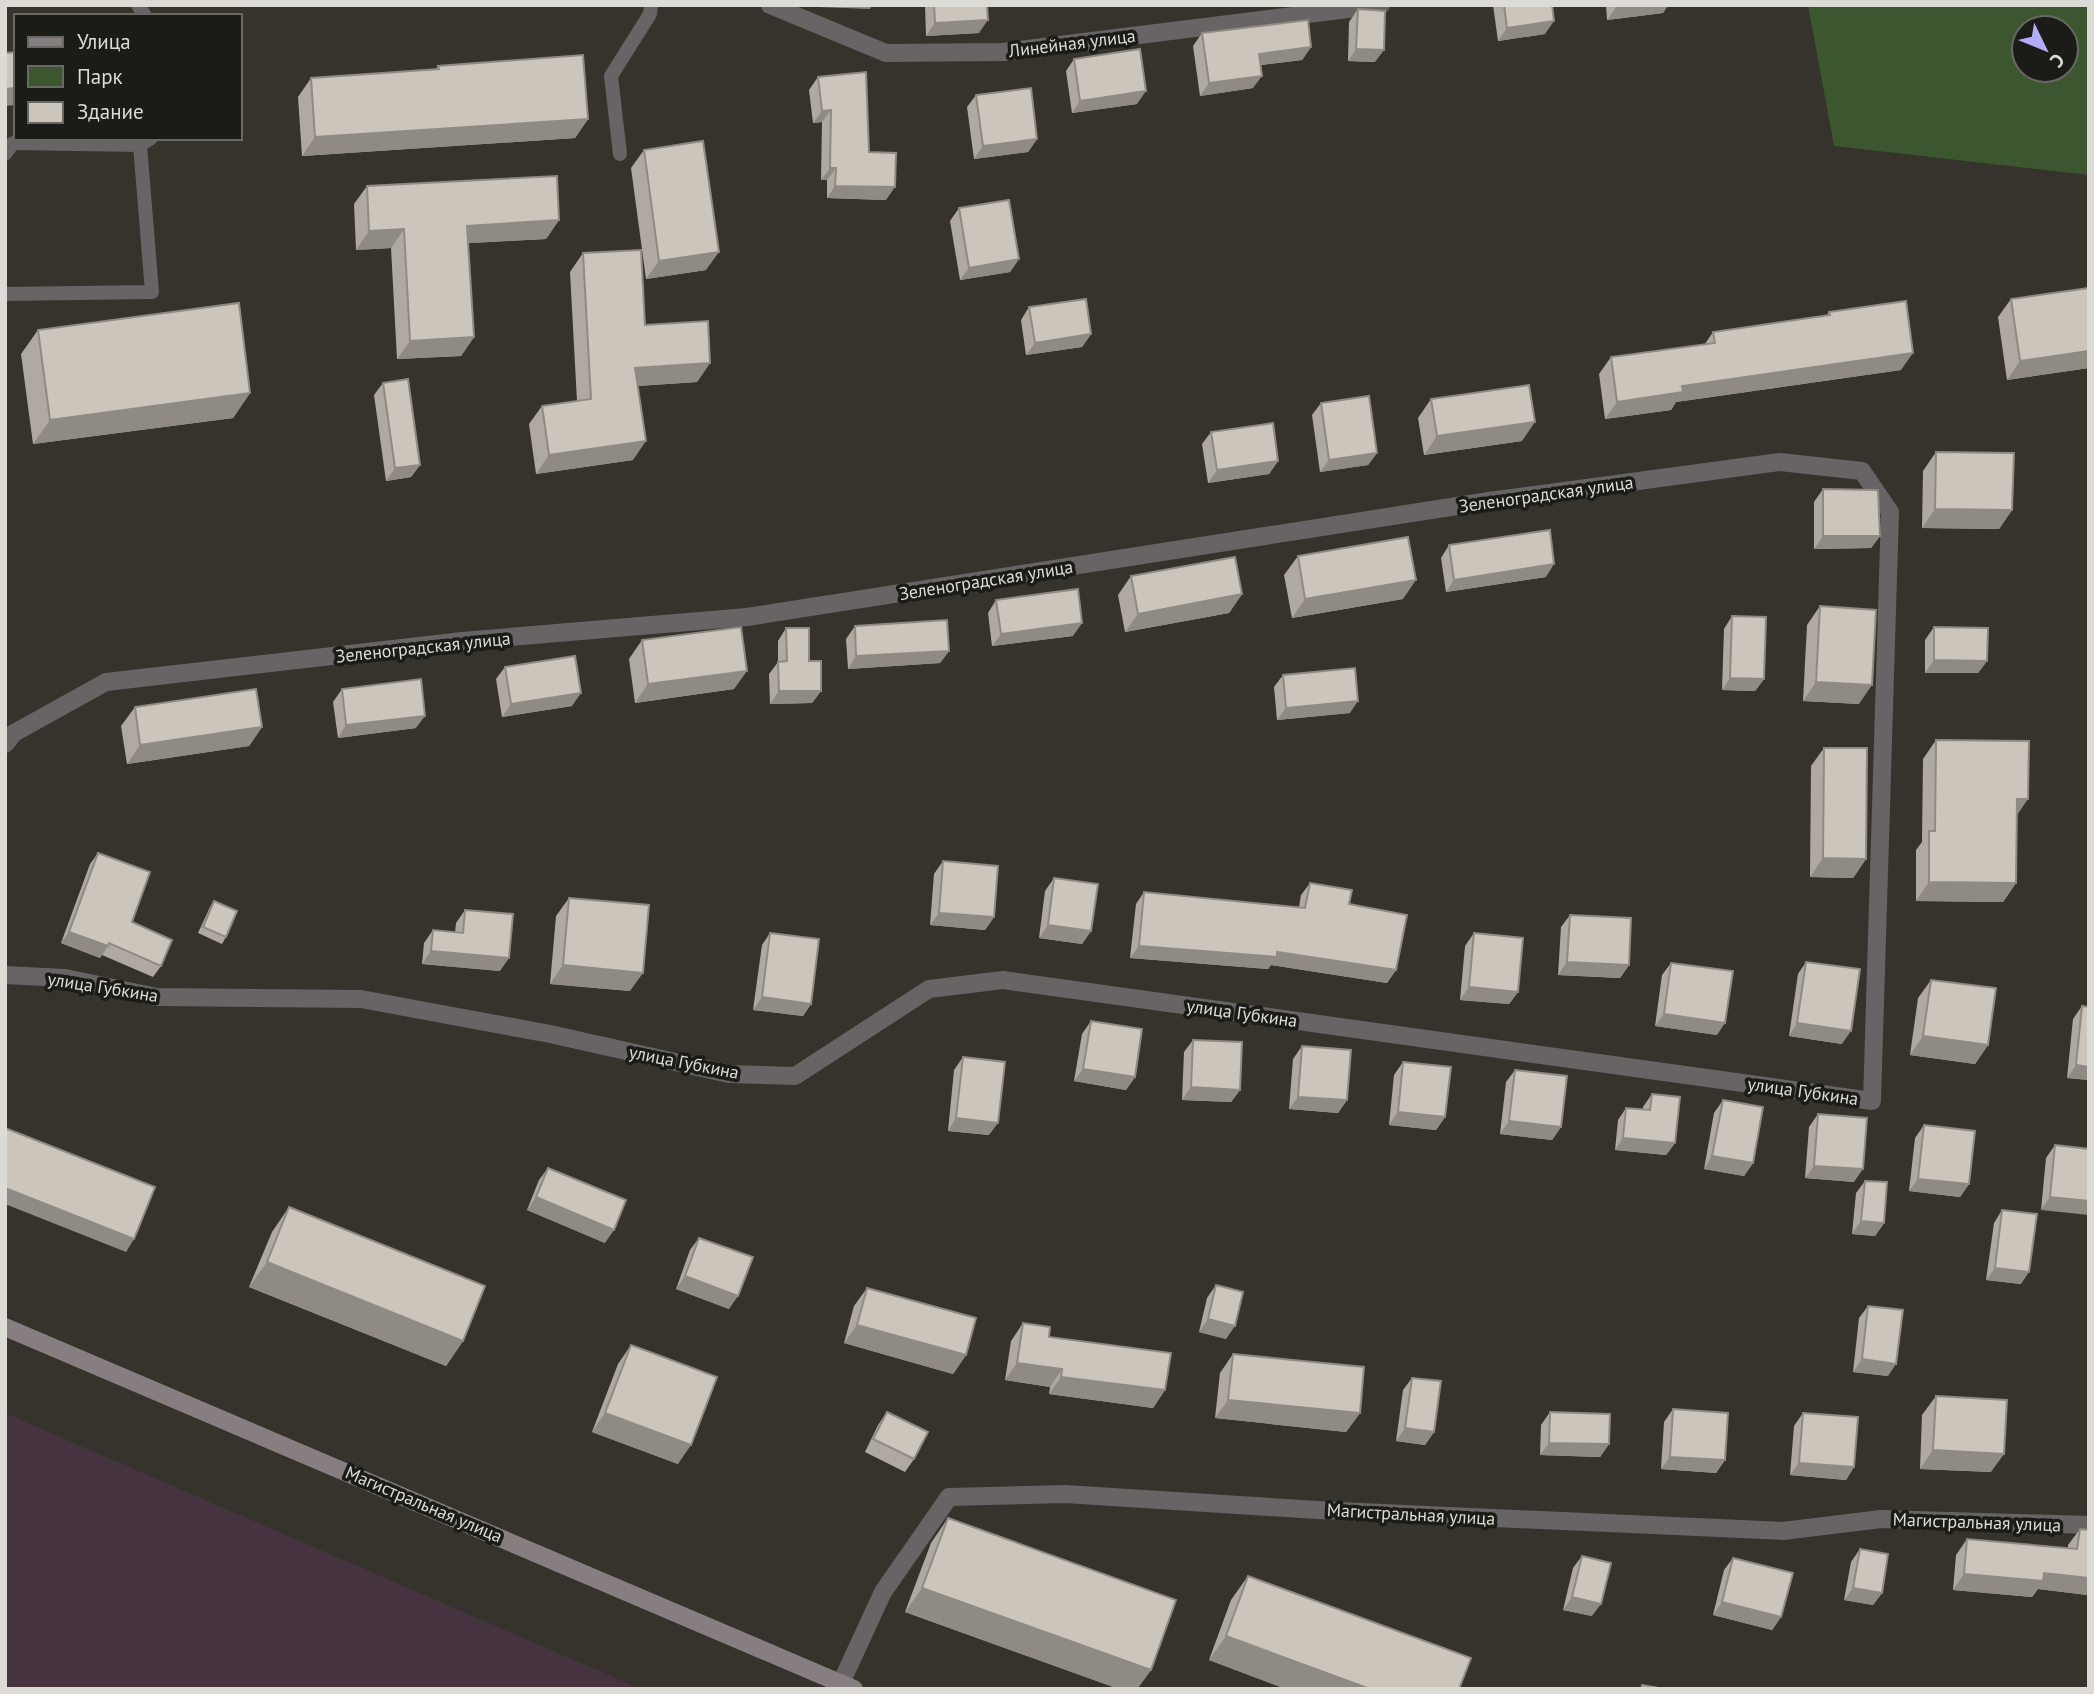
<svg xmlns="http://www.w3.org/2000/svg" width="2094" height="1694" viewBox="0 0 2094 1694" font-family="'PT Sans',sans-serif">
<rect width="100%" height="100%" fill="#35332b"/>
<polygon fill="#453440" points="5,1413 641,1689 5,1689"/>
<path fill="#3c572f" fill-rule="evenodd" d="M1808 5H2089V175L1834 146ZM2024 28H2066V70H2024Z"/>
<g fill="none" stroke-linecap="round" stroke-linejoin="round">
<g stroke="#686364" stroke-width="14">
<polyline points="138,5 145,16"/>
<polyline points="5,154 13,143 140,145 151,138"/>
<polyline points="620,154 611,76 650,14 651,5"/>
<polyline points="5,294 152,292 140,145"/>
</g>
<g stroke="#686364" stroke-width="18">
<polyline points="770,5 886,53 1003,52 1381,5"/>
<polyline points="5,744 14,733 106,682 462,641 747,617 1489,501 1780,462 1862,471 1890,512 1872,1101 1003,980 929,989 795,1076 729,1074 550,1034 361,999 157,997 65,978 5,975"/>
<polyline points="841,1683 883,1592 949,1497 1065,1494 1317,1510 1783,1531 1881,1519 2089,1525"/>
</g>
<polyline stroke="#867e80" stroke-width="18" points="5,1327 854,1689"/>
</g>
<g fill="#afa9a2">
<polygon points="925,5 987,5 979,33 926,36"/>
<polygon points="1493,5 1552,5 1545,34 1498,41"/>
<polygon points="1606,5 1668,5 1663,13 1607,20"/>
<polygon points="1358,9 1375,62 1348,61 1349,22"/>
<polygon points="1202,33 1311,47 1302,60 1261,65 1253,88 1200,96 1193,46"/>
<polygon points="1074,59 1137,104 1072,113 1066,71"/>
<polygon points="438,66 588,119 575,138 302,156 298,97 311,78 436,69"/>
<polygon points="818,77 869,152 886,200 827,198 827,180 821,180 822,122 813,123 809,90"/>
<polygon points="976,95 1037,139 1028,152 974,159 967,107"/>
<polygon points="644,150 706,270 646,279 631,168"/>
<polygon points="367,186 559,220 546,239 468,243 474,337 461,356 397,359 391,248 356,250 354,204"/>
<polygon points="959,208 1019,259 1010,272 960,280 950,221"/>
<polygon points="583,253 645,325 710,363 697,382 638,386 633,460 536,474 529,424 542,406 577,401 570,272"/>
<polygon points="2089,288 2089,368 2007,380 1998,317 2011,299"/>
<polygon points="1029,307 1091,334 1082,347 1026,355 1021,320"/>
<polygon points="1829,312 1901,370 1676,402 1671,410 1605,419 1599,374 1611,357 1705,344 1713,332 1827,315"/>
<polygon points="38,330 250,393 233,418 33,444 21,354"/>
<polygon points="383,383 420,465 411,477 386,481 374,395"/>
<polygon points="1431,399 1522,441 1424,455 1418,418"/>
<polygon points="1321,403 1377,453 1368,465 1320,472 1312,415"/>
<polygon points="1211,432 1278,461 1269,474 1208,483 1202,444"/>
<polygon points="1936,452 2012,510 1999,529 1922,528 1923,471"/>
<polygon points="1823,489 1880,536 1871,548 1814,549 1814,502"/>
<polygon points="1449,545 1546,577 1446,592 1441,558"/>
<polygon points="1298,556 1403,599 1292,618 1284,575"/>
<polygon points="1131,576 1242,594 1229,613 1125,632 1118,595"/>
<polygon points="996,600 1073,636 992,646 988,613"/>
<polygon points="1820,606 1859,704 1803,701 1807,625"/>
<polygon points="1732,616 1764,679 1755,691 1722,690 1724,629"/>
<polygon points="855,626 949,651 940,663 848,669 846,639"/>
<polygon points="1934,627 1987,661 1978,673 1925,673 1925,640"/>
<polygon points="786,628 809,661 821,691 812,703 770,704 769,674 778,662 778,641"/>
<polygon points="642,640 734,689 635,703 629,659"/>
<polygon points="505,667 572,706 502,717 496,679"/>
<polygon points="1283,675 1350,713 1277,720 1274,687"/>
<polygon points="342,689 416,728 338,738 333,702"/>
<polygon points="135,707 262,727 249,746 127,764 121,726"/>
<polygon points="1936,740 2017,815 2016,883 2003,902 1916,901 1916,850 1922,842 1923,759"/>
<polygon points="1824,748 1866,859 1853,878 1810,877 1811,766"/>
<polygon points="98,853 132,922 161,966 153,977 102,955 100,958 61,943 90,864"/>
<polygon points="943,861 994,917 985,930 930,925 934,874"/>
<polygon points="1054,878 1091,931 1082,944 1039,938 1045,891"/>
<polygon points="1310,883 1349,904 1396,970 1387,983 1271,965 1268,969 1130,958 1136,904 1144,892 1299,907 1301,895"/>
<polygon points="569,898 630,991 550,984 556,916"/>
<polygon points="214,901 226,937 222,944 198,933 210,907"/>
<polygon points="465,910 500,971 422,964 424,943 433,930 455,932 456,923"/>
<polygon points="1570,915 1629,965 1620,978 1558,975 1561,927"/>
<polygon points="770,933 811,1004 803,1016 753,1010 762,945"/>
<polygon points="1474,933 1518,992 1509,1004 1460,1000 1465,946"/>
<polygon points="1806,962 1842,1044 1789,1036 1798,974"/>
<polygon points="1671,963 1717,1035 1655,1026 1662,975"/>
<polygon points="1931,980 1988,1045 1975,1064 1910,1055 1918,998"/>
<polygon points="2082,1006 2089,1080 2067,1078 2073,1019"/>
<polygon points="1091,1021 1135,1077 1126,1090 1074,1081 1082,1034"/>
<polygon points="1193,1040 1240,1090 1231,1102 1182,1100 1184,1052"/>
<polygon points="1302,1046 1347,1100 1338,1113 1289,1109 1293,1059"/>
<polygon points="963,1057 989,1135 948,1131 954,1070"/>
<polygon points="1403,1062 1445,1117 1436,1130 1389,1125 1394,1075"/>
<polygon points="1515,1070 1561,1127 1552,1140 1500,1134 1506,1082"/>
<polygon points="1652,1094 1675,1143 1666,1155 1615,1150 1618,1120 1626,1108 1643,1109 1643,1107"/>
<polygon points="1723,1100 1753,1163 1744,1176 1704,1169 1714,1113"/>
<polygon points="1818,1114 1854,1182 1805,1178 1809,1127"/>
<polygon points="1924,1125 1969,1184 1960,1197 1909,1191 1915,1138"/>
<polygon points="2055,1145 2089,1149 2041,1210 2046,1158"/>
<polygon points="548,1168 605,1243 527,1210 539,1180"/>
<polygon points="1865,1181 1884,1223 1875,1236 1852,1234 1856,1193"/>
<polygon points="289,1207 463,1341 446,1366 249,1287 272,1232"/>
<polygon points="2002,1210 2021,1284 1986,1280 1994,1223"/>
<polygon points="699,1238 729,1309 676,1289 690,1250"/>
<polygon points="1216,1285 1226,1339 1199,1332 1207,1298"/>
<polygon points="867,1288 966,1355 953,1374 844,1343 854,1306"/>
<polygon points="1868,1306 1888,1376 1853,1372 1859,1318"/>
<polygon points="1023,1323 1049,1337 1165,1390 1153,1408 1049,1394 1050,1387 1005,1380 1011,1341"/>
<polygon points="631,1345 678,1464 592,1432 618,1364"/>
<polygon points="1233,1354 1360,1413 1346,1432 1215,1418 1220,1373"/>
<polygon points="1412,1378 1434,1432 1425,1445 1396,1441 1403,1390"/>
<polygon points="1936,1396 1991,1472 1920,1469 1922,1415"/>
<polygon points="1673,1409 1725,1460 1716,1473 1661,1469 1664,1422"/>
<polygon points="887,1412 914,1459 905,1472 865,1452 878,1425"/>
<polygon points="1550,1412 1609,1444 1600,1457 1540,1455 1541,1425"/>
<polygon points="1803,1413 1854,1467 1846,1480 1790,1475 1794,1426"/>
<polygon points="948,1518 1151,1670 1137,1689 1119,1689 905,1612 931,1543"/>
<polygon points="2080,1529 2087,1595 2038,1589 2032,1597 1953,1590 1956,1555 1967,1539 2068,1548 2068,1545"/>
<polygon points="1860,1549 1882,1593 1873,1605 1844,1600 1851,1562"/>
<polygon points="1582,1556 1592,1616 1563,1610 1573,1568"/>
<polygon points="1733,1558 1781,1617 1772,1630 1713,1615 1724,1570"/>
<polygon points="1248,1576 1459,1689 1286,1689 1209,1660 1231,1600"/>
</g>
<g fill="#8f8a84">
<polygon points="819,5 872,5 870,9 818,7"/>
<polygon points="1631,5 1668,5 1663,13 1607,20 1616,7"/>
<polygon points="988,20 979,33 926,36 935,23"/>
<polygon points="1554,21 1545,34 1498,41 1507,28"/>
<polygon points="1311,47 1302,60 1250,66 1259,54"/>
<polygon points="1356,49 1384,50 1375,62 1348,61"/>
<polygon points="1262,76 1253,88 1200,96 1209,83"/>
<polygon points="16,88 16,105 5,106 5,89"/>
<polygon points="1146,91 1137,104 1072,113 1080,101"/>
<polygon points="831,110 822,122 813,123 822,111"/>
<polygon points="588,119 575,138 302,156 315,137"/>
<polygon points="1037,139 1028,152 974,159 983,146"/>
<polygon points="830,168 836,168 827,180 821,180"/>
<polygon points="835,186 895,187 886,200 827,198"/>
<polygon points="559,220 546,239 454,244 467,226"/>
<polygon points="404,229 391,248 356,250 369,231"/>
<polygon points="719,252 706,270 646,279 659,261"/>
<polygon points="1019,259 1010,272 960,280 969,268"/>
<polygon points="1091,334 1082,347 1026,355 1035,343"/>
<polygon points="474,337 461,356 397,359 410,341"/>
<polygon points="2089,351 2089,368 2007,380 2020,361"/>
<polygon points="1913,353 1901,370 1676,402 1671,410 1605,419 1617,402 1682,386"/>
<polygon points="710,363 697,382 622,387 635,368"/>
<polygon points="250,393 233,418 33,444 50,420"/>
<polygon points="1535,422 1522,441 1424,455 1437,436"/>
<polygon points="646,441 633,460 536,474 549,455"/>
<polygon points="1377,453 1368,465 1320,472 1329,460"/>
<polygon points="1278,461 1269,474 1208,483 1217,470"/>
<polygon points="420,465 411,477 386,481 395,468"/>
<polygon points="1935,509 2012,510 1999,529 1922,528"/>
<polygon points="1823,536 1880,536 1871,548 1814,549"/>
<polygon points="1554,564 1546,577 1446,592 1454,580"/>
<polygon points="1416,580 1403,599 1292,618 1305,599"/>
<polygon points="1242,594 1229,613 1125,632 1138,614"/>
<polygon points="1082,623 1073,636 992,646 1001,634"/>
<polygon points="949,651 940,663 848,669 856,656"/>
<polygon points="1934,660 1987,661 1978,673 1925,673"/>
<polygon points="747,671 734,689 635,703 648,684"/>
<polygon points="1730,678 1764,679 1755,691 1722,690"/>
<polygon points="1816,682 1872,685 1859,704 1803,701"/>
<polygon points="779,691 821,691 812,703 770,704"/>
<polygon points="581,693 572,706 502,717 511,704"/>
<polygon points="1358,701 1350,713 1277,720 1286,708"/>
<polygon points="425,716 416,728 338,738 346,725"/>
<polygon points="262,727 249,746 127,764 140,745"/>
<polygon points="2017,799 2028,799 2015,818"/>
<polygon points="1823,858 1866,859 1853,878 1810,877"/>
<polygon points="1929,882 2016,883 2003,902 1916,901"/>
<polygon points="939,913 994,917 985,930 930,925"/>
<polygon points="1048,925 1091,931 1082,944 1039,938"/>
<polygon points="69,932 108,946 100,958 61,943"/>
<polygon points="1139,946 1277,952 1396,970 1387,983 1271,965 1268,969 1130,958"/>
<polygon points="431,951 509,958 500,971 422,964"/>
<polygon points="1567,962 1629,965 1620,978 1558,975"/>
<polygon points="563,965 643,973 630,991 550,984"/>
<polygon points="1469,987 1518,992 1509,1004 1460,1000"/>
<polygon points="762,997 811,1004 803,1016 753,1010"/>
<polygon points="1664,1014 1725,1023 1717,1035 1655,1026"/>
<polygon points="1797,1023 1851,1031 1842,1044 1789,1036"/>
<polygon points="1923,1036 1988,1045 1975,1064 1910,1055"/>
<polygon points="2076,1065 2089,1067 2089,1080 2067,1078"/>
<polygon points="1083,1069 1135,1077 1126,1090 1074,1081"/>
<polygon points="1191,1087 1240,1090 1231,1102 1182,1100"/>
<polygon points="1298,1097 1347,1100 1338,1113 1289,1109"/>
<polygon points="1398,1112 1445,1117 1436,1130 1389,1125"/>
<polygon points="956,1118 998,1123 989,1135 948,1131"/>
<polygon points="1509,1121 1561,1127 1552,1140 1500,1134"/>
<polygon points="1623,1138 1675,1143 1666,1155 1615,1150"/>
<polygon points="1712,1156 1753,1163 1744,1176 1704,1169"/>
<polygon points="1814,1166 1863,1169 1854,1182 1805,1178"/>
<polygon points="1918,1179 1969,1184 1960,1197 1909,1191"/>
<polygon points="5,1188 134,1239 126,1252 5,1204"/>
<polygon points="536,1197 614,1230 605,1243 527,1210"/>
<polygon points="2050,1197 2089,1201 2089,1215 2041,1210"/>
<polygon points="1861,1221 1884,1223 1875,1236 1852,1234"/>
<polygon points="267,1262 463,1341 446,1366 249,1287"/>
<polygon points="1995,1268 2029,1272 2021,1284 1986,1280"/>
<polygon points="685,1276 738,1296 729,1309 676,1289"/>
<polygon points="1208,1319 1235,1326 1226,1339 1199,1332"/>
<polygon points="857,1325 966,1355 953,1374 844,1343"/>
<polygon points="1862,1359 1896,1364 1888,1376 1853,1372"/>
<polygon points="1017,1363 1062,1369 1050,1387 1005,1380"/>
<polygon points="1061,1377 1165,1390 1153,1408 1049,1394"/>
<polygon points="1228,1400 1360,1413 1346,1432 1215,1418"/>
<polygon points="605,1413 691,1445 678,1464 592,1432"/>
<polygon points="1405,1428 1434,1432 1425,1445 1396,1441"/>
<polygon points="1549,1443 1609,1444 1600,1457 1540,1455"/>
<polygon points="1933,1450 2004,1454 1991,1472 1920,1469"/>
<polygon points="1670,1457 1725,1460 1716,1473 1661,1469"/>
<polygon points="1799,1463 1854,1467 1846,1480 1790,1475"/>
<polygon points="2044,1573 2089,1578 2089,1592 2087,1595 2038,1589 2032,1597 1953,1590 1964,1574"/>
<polygon points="922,1588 1151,1670 1137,1689 1119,1689 905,1612"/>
<polygon points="1853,1588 1882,1593 1873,1605 1844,1600"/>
<polygon points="1572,1597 1601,1604 1592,1616 1563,1610"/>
<polygon points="1722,1602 1781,1617 1772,1630 1713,1615"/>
<polygon points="1226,1636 1370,1689 1286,1689 1209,1660"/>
</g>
<g fill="#ccc5bc" stroke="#8f8a84" stroke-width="2">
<polygon points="934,5 987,5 988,20 935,23"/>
<polygon points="1504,5 1552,5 1554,21 1507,28"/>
<polygon points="1358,9 1385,11 1384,50 1356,49"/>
<polygon points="1308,20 1311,47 1259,54 1262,76 1209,83 1202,33"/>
<polygon points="1140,49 1146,91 1080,101 1074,59"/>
<polygon points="16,52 16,88 5,89 5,53"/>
<polygon points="583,55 588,119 315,137 311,78 439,69 438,66"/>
<polygon points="866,72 869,152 896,153 895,187 835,186 836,168 830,168 831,110 822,111 818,77"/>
<polygon points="1031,88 1037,139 983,146 976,95"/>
<polygon points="703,141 719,252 659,261 644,150"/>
<polygon points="557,176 559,220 467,226 474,337 410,341 404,229 369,231 367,186"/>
<polygon points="1009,200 1019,259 969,268 959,208"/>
<polygon points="641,250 645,325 708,321 710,363 635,368 646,441 549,455 542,406 591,399 583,253"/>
<polygon points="2089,288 2089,351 2020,361 2011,299"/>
<polygon points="1086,299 1091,334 1035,343 1029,307"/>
<polygon points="1906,301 1913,353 1682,386 1683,392 1617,402 1611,357 1715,343 1713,332 1830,315 1829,312"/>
<polygon points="239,303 250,393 50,420 38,330"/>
<polygon points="408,379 420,465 395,468 383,383"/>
<polygon points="1529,385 1535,422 1437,436 1431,399"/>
<polygon points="1369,396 1377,453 1329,460 1321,403"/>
<polygon points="1273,423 1278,461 1217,470 1211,432"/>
<polygon points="1936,452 2014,453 2012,510 1935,509"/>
<polygon points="1823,489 1878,490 1880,536 1823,536"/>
<polygon points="1550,530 1554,564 1454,580 1449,545"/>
<polygon points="1408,537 1416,580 1305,599 1298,556"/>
<polygon points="1235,557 1242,594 1138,614 1131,576"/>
<polygon points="1078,589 1082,623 1001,634 996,600"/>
<polygon points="1820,606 1876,610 1872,685 1816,682"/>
<polygon points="1732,616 1766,617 1764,679 1730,678"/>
<polygon points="947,620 949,651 856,656 855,626"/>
<polygon points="741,627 747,671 648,684 642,640"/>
<polygon points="1934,627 1988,628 1987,661 1934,660"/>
<polygon points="786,628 809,628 809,661 821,661 821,691 779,691 778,662 787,661"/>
<polygon points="575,656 581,693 511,704 505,667"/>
<polygon points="1355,668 1358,701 1286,708 1283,675"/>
<polygon points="421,679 425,716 346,725 342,689"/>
<polygon points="256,689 262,727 140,745 135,707"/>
<polygon points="1936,740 2029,741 2028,799 2017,799 2016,883 1929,882 1929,831 1935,831"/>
<polygon points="1824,748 1867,748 1866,859 1823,858"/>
<polygon points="98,853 150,872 132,922 172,940 161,966 109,943 108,946 69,932"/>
<polygon points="943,861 998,866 994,917 939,913"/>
<polygon points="1054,878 1098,884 1091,931 1048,925"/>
<polygon points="1310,883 1352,890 1349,904 1407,915 1396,970 1277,952 1277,957 1139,946 1144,892 1305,908"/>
<polygon points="569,898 649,905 643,973 563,965"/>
<polygon points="214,901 237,911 226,937 203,927"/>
<polygon points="465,910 513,914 509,958 431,951 433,930 463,933"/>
<polygon points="1570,915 1631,918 1629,965 1567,962"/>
<polygon points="770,933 819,939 811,1004 762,997"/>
<polygon points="1474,933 1523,938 1518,992 1469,987"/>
<polygon points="1806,962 1860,969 1851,1031 1797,1023"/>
<polygon points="1671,963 1733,971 1725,1023 1664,1014"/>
<polygon points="1931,980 1996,988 1988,1045 1923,1036"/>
<polygon points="2082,1006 2089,1007 2089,1067 2076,1065"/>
<polygon points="1091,1021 1142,1029 1135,1077 1083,1069"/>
<polygon points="1193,1040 1242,1042 1240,1090 1191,1087"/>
<polygon points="1302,1046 1351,1050 1347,1100 1298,1097"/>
<polygon points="963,1057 1005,1062 998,1123 956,1118"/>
<polygon points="1403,1062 1451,1067 1445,1117 1398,1112"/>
<polygon points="1515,1070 1567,1076 1561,1127 1509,1121"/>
<polygon points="1652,1094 1680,1097 1675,1143 1623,1138 1626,1108 1650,1110"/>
<polygon points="1723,1100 1763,1107 1753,1163 1712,1156"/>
<polygon points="1818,1114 1867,1118 1863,1169 1814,1166"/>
<polygon points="1924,1125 1975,1131 1969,1184 1918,1179"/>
<polygon points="5,1128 155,1187 134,1239 5,1188"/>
<polygon points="2055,1145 2089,1149 2089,1201 2050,1197"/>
<polygon points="548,1168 626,1200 614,1230 536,1197"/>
<polygon points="1865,1181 1887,1182 1884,1223 1861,1221"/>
<polygon points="289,1207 485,1286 463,1341 267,1262"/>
<polygon points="2002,1210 2037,1214 2029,1272 1995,1268"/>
<polygon points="699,1238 753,1257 738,1296 685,1276"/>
<polygon points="1216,1285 1243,1292 1235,1326 1208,1319"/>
<polygon points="867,1288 976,1318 966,1355 857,1325"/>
<polygon points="1868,1306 1903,1310 1896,1364 1862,1359"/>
<polygon points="1023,1323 1050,1327 1049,1337 1171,1353 1165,1390 1061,1377 1062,1369 1017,1363"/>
<polygon points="631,1345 717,1377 691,1445 605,1413"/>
<polygon points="1233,1354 1364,1367 1360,1413 1228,1400"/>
<polygon points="1412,1378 1441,1381 1434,1432 1405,1428"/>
<polygon points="1936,1396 2007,1400 2004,1454 1933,1450"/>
<polygon points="1673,1409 1728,1413 1725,1460 1670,1457"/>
<polygon points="887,1412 928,1432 914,1459 873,1439"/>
<polygon points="1550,1412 1610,1414 1609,1444 1549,1443"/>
<polygon points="1803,1413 1858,1417 1854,1467 1799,1463"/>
<polygon points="948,1518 1176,1600 1151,1670 922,1588"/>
<polygon points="2080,1529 2089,1530 2089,1578 2044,1573 2043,1581 1964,1574 1967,1539 2077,1549"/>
<polygon points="1860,1549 1888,1554 1882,1593 1853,1588"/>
<polygon points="1582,1556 1611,1563 1601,1604 1572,1597"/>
<polygon points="1733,1558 1793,1573 1781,1617 1722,1602"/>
<polygon points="1248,1576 1471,1658 1459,1689 1370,1689 1226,1636"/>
<polygon points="1642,1685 1664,1689 1641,1689"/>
</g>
<g text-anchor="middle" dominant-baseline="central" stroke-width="7" stroke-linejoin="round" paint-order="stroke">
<g font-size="18" fill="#dcdbd5" stroke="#1b1b17">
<text transform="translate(1072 43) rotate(-7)">Линейная улица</text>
<text transform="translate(1546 494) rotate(-8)">Зеленоградская улица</text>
<text transform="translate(986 580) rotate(-9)">Зеленоградская улица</text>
<text transform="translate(423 647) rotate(-6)">Зеленоградская улица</text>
<text transform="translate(103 987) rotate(9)">улица Губкина</text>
<text transform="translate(1242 1013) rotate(8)">улица Губкина</text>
<text transform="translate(684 1062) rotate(11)">улица Губкина</text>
<text transform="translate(1803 1091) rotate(8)">улица Губкина</text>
<text transform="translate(424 1504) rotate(23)">Магистральная улица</text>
<text transform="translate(1411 1514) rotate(3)">Магистральная улица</text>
<text transform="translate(1977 1522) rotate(2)">Магистральная улица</text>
</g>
</g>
<rect width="2094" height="1694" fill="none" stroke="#dcdbd5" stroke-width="14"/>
<rect x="14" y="14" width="228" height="126" fill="#1b1b17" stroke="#686863" stroke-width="2"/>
<rect x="28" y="37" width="35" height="10" fill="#867e80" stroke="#686863" stroke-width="2"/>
<text x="77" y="49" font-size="21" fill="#dcdbd5">Улица</text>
<rect x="28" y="66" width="35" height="21" fill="#3c572f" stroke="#686863" stroke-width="2"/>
<text x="77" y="84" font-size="21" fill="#dcdbd5">Парк</text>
<rect x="28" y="102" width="35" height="21" fill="#ccc5bc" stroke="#686863" stroke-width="2"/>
<text x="77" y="119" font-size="21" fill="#dcdbd5">Здание</text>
<g transform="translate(2045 49) rotate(133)"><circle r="33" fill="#1b1b17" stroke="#686863" stroke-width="2"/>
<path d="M0-5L12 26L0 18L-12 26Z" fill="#b2adf9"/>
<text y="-10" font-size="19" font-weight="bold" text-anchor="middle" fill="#dcdbd5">С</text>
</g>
</svg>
